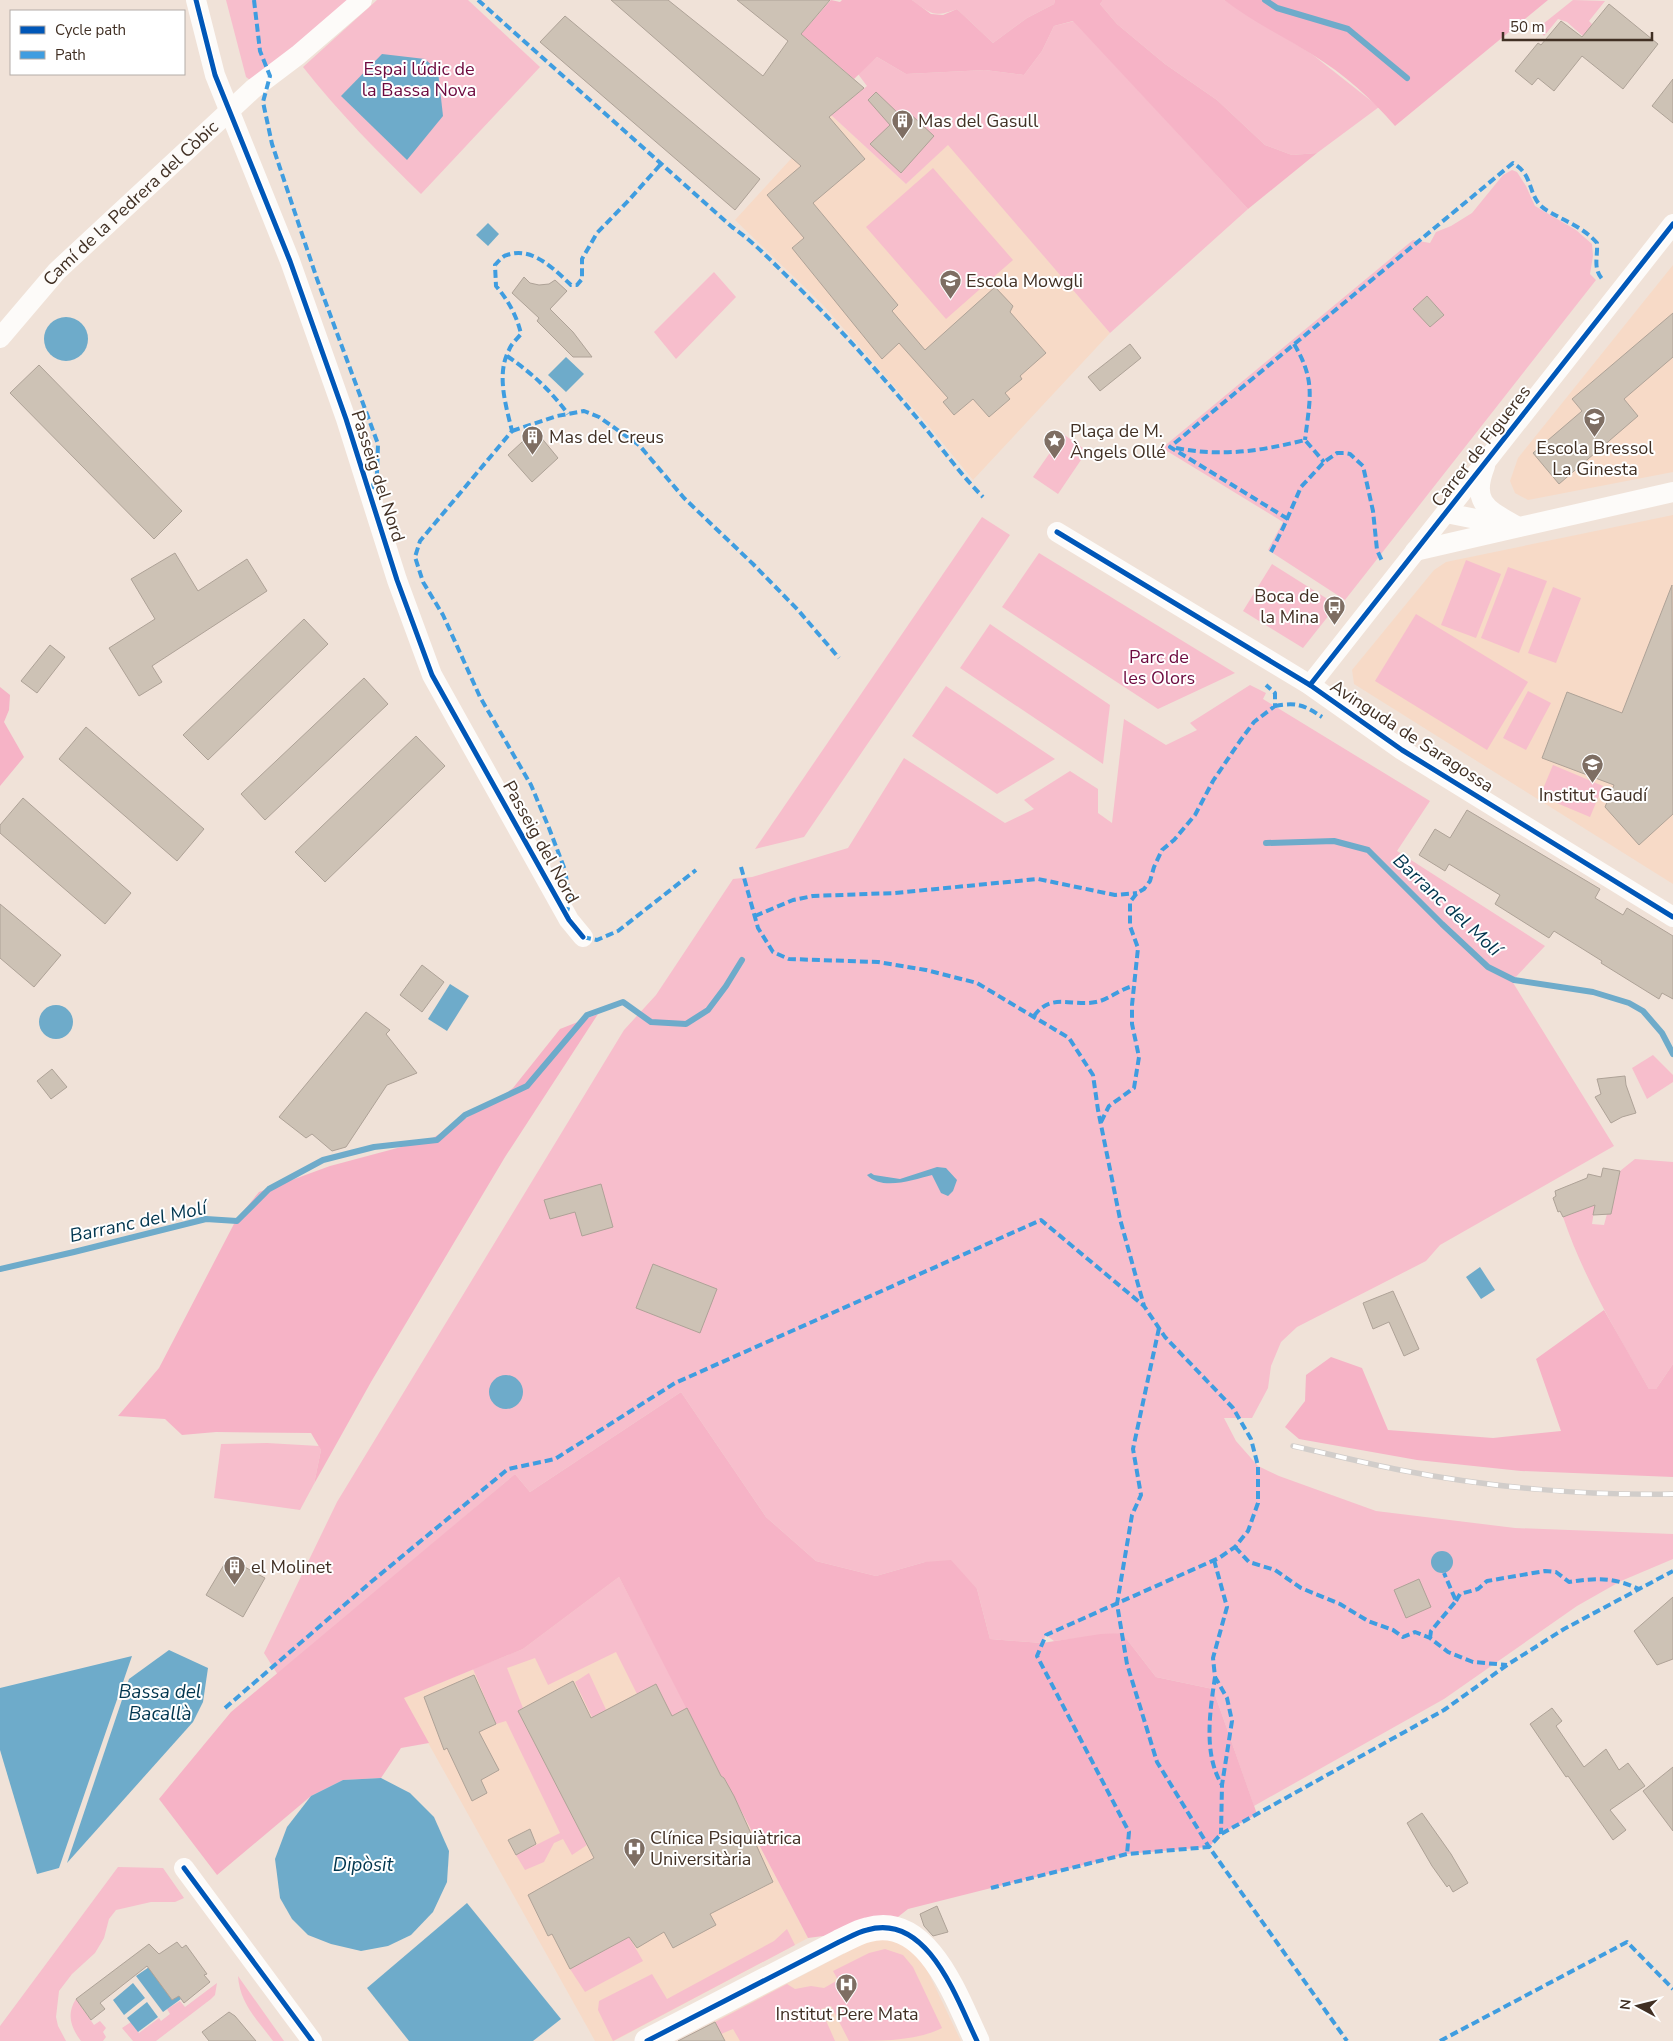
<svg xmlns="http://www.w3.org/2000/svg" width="1673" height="2041" viewBox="0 0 1673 2041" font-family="'Nunito Sans',sans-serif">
<rect width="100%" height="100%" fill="#f0e2d8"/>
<g fill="#f7dac7">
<polygon points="831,115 906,184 948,144 1110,333 973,480 922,418 823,305 735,220"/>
<polygon points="1673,265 1673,472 1528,500 1515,493 1510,481 1518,458"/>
<polygon points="1673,515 1673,884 1354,684 1352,670 1434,570 1446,562"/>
<polygon points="619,1577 721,1776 724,1778 808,1938 614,2041 595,2041 403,1698 523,1649"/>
<polygon points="878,1936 918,1951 961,2041 677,2041"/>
</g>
<g fill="#f7becc">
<polygon points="226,0 352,0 331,20 250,80 246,77"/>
<path d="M377 0H468L540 67 421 194C379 153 339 113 303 67Z"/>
<path d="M912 0H1055L1054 4 1027 18 993 43 957 9C934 18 931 14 912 0Z"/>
<polygon points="1103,0 1224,0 1313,55 1379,107 1317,153 1292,155 1265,145 1217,100 1165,64 1117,24 1100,4"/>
<polygon points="1573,0 1605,1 1589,21 1592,24 1585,38 1567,22 1558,19 1544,36 1538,28"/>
<polygon points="1074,21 1248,209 1110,333 948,145 906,184 831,115 867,86 858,74 877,57 906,74 985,70 1024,75 1042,51 1054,26"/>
<polygon points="933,168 1013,260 946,319 866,227"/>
<polygon points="1512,170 1517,172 1526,186 1535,206 1576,230 1592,244 1593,256 1590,274 1596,280 1345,600 1268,550 1283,522 1162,448 1413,240 1430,243 1436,232 1451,226 1472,213 1503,175"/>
<polygon points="714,272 736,297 676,359 654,332"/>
<polygon points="1063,434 1087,451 1058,494 1033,477"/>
<polygon points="982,517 1010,535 804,837 755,849"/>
<polygon points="1039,553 1235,673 1158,709 1002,607"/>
<polygon points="1466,560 1501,574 1476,638 1441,625"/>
<polygon points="1272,564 1337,605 1303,648 1243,611"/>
<polygon points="1508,567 1547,581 1519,653 1481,638"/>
<polygon points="1553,587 1581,598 1556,663 1528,653"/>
<polygon points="1416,614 1528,682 1487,750 1375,681"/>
<polygon points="990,624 1110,705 1103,764 960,668"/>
<polygon points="1250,685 1266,693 1263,699 1430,801 1397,851 1545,946 1512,981 1614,1146 1440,1245 1426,1261 1297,1327 1281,1342 1271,1366 1268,1388 1252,1418 1224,1418 1236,1441 1258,1466 1279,1476 1376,1511 1515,1528 1673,1534 1673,1559 1621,1581 1577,1606 1444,1699 1254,1806 1213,1689 1156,1677 1122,1633 1054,1641 1046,1635 1042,1643 990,1639 977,1589 925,1562 876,1576 816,1561 766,1517 681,1392 530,1492 515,1474 278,1675 264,1653 337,1502 624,1030 656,995 733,879 752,877 848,848 904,758 1005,823 1034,809 1024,800 1070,771 1098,789 1098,813 1112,823 1124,719 1166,745 1197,730 1190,723"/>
<polygon points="946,686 1055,759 997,794 912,736"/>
<polygon points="1528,691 1551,703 1526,750 1503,738"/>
<polygon points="1553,765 1603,786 1590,817 1540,796"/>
<polygon points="1653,1055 1673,1075 1673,1082 1647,1099 1632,1068"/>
<path d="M1635 1159 1673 1162V1364L1656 1389H1649C1617 1333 1584 1279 1563 1217L1595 1204 1592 1224 1604 1225 1607 1214H1611L1620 1171Z"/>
<polygon points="267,1443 319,1446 321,1450 314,1484 300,1510 214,1498 221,1444"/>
<polygon points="619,1577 687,1708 672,1716 656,1684 637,1694 616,1652 548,1685 535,1658 507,1668 523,1708 518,1711 587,1845 572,1855 563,1839 554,1843 544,1862 525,1870 516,1855 560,1833 506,1721 496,1724 473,1669 523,1649"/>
<polygon points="589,1673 616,1731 602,1738 575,1682"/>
<polygon points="118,1867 163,1868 184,1898 175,1902 151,1902 116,1910 109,1919 104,1938 95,1953 72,1974 59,1991 56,2017 58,2026 66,2041 0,2041 0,2026"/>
<polygon points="787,1929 795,1945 613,2041 598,2010 599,2001 652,1974 667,1999 774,1941"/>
<polygon points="629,1937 643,1961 585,1992 570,1969"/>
<path d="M885 1949 903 1955 913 1967 942 2028C917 2041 880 2041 849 2041L831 2006 821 2009 835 2041H740L733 2029 721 2034 715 2022 787 1984 795 1989 811 1986 824 1988 838 1980 833 1971 869 1953Z"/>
<path d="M238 1976 284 2041H273C257 2019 240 2004 238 1976Z"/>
<polygon points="217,1983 215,1995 211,1999 156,2041 133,2041 122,2028 131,2022 139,2033 159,2018 161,2021 170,2014 167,2009 180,2001 185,2007"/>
<path d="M76 1999 94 2025 100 2021 106 2028 103 2032 106 2037 103 2041H81C71 2028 66 2014 76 1999Z"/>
</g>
<g fill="#f6b3c6">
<polygon points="831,0 840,2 842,0 912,0 931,14 943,15 957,9 993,43 1027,18 1054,4 1055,0 1103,0 1100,4 1117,24 1165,64 1217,100 1265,145 1292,155 1317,153 1248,209 1073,21 1054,26 1042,51 1024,75 985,70 906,74 877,57 854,79 801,34"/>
<path d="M1224 0H1548L1395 126C1372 99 1344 74 1313 55 1284 37 1252 21 1224 0Z"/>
<polygon points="0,687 10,695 9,710 4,722 24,757 0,786"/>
<polygon points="598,1014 505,1157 371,1382 314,1484 321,1450 311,1433 216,1432 182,1435 165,1419 118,1416 159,1368 236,1220 259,1192 330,1166 431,1139 497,1100 513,1088 560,1029"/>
<polygon points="1604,1310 1649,1389 1656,1389 1673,1364 1673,1477 1521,1471 1417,1460 1299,1439 1285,1427 1305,1401 1306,1375 1331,1357 1362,1368 1388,1430 1493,1438 1561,1431 1536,1359"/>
<polygon points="681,1392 766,1517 816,1561 876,1576 925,1562 951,1560 977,1589 990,1639 1042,1643 1101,1634 1122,1633 1156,1677 1213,1689 1257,1814 1221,1834 1209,1847 1127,1854 908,1909 884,1928 808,1938 724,1778 721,1776 619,1577 523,1649 404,1698 429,1743 401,1748 381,1778 343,1780 311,1796 217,1875 159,1799 231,1712 515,1474 530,1492"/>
</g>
<g fill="#6eabca">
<polygon points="382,54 425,59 438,71 443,116 407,160 341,96"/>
<polygon points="488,223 499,234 488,246 476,235"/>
<circle cx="66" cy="339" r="22"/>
<polygon points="566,357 584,374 566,392 548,375"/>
<polygon points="450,984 469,996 447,1031 428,1019"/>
<circle cx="56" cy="1022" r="17"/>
<path d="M937 1167 946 1168 957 1180 953 1191 948 1196 941 1193 932 1175C913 1180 882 1191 867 1175L871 1173 874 1175 900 1179Z"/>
<polygon points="1480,1267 1495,1290 1481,1299 1466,1277"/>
<circle cx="506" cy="1392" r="17"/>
<circle cx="1442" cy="1562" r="11"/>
<polygon points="169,1650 208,1668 203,1702 193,1722 67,1863 129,1679"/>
<polygon points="132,1656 59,1868 37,1874 0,1750 0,1688"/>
<polygon points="381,1778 410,1793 434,1817 449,1851 447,1882 433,1912 411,1935 388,1946 361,1951 331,1944 308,1935 292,1919 280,1898 275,1859 287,1827 311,1796 343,1780"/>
<polygon points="467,1903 561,2019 533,2041 409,2041 367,1988"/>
<polygon points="155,1963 172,2000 179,1995 181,1999 163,2012 136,1976"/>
<polygon points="133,1983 145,1998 124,2015 113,2000"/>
<polygon points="147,2002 158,2017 138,2032 127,2018"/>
</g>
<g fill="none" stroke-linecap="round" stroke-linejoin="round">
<g stroke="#6eabca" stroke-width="6">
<polyline points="1265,0 1277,8 1348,29 1407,78"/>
<polyline points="1266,843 1334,841 1368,850 1442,924 1488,967 1514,980 1593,992 1629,1003 1643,1011 1662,1033 1673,1054"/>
<polyline points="0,1269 74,1252 206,1219 237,1221 269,1189 323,1160 374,1147 437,1140 465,1115 527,1086 587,1015 623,1002 651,1022 686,1024 708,1010 726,986 742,960"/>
</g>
</g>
<g fill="#cdc2b5" stroke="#aea297">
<polygon points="611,0 668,0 763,76 788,41 737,0 830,0 801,34 864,88 829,117 865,159 813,203 898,305 892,311 925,350 995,287 1013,306 1010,312 1046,353 1020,376 1022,379 1005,393 1010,399 989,417 973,399 954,415 943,402 948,398 899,343 882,359 792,248 804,238 767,195 801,166"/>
<polygon points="1609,4 1658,44 1623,89 1582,56 1554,91 1538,78 1532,85 1515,71 1538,43 1541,45 1561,21 1582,37"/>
<polygon points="565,16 760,179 735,210 540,42"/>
<polygon points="1673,79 1673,123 1652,106"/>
<polygon points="876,92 900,115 906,110 934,136 901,173 870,144 890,125 868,100"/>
<polygon points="524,277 530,283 539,285 549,284 555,280 567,291 550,309 573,332 592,357 573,357 537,321 539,318 512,293"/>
<polygon points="1427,296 1444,315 1430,327 1413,309"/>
<polygon points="1673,313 1673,357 1624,399 1638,416 1559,484 1533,453 1582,411 1572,399"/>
<polygon points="1130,344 1141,358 1100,391 1088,377"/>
<polygon points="39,365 182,511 154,539 10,393"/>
<polygon points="535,430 558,458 532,482 508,455"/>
<polygon points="175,553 198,591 247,559 267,591 152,666 162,682 139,696 109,648 155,619 131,579"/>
<polygon points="1672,585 1673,814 1639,845 1605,807 1614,785 1542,758 1567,692 1622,713"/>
<polygon points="304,619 328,644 208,760 183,735"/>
<polygon points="50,645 65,657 37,693 21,681"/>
<polygon points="364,678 388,704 265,820 241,794"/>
<polygon points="86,727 204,829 177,861 59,759"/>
<polygon points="416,736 445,766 325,882 295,852"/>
<polygon points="23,798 131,893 105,924 0,833 0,825"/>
<polygon points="1467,810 1600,889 1595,898 1623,915 1627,908 1673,936 1673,999 1662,993 1659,999 1601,963 1602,961 1554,931 1549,938 1495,904 1500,895 1449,864 1445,871 1419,855 1435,829 1450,838"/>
<polygon points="0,904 61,955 34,987 0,958"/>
<polygon points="422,965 444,982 422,1012 400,995"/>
<polygon points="366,1012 390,1030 386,1034 417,1073 387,1085 346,1147 332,1151 312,1134 306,1138 279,1117"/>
<polygon points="52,1069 67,1087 51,1099 37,1081"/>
<polygon points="1625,1076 1626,1085 1636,1113 1622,1117 1611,1123 1595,1097 1601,1094 1597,1079"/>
<polygon points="1603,1168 1620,1171 1611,1214 1593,1215 1595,1205 1563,1217 1560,1211 1558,1212 1553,1198 1556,1196 1555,1191 1587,1178 1588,1174 1601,1177"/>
<polygon points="601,1184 613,1227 582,1236 575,1212 550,1219 544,1200"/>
<polygon points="653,1264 717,1289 700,1333 636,1308"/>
<polygon points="1393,1291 1419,1349 1404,1356 1389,1322 1373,1329 1363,1303"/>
<polygon points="228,1558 265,1578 243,1617 206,1595"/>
<polygon points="1419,1579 1431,1607 1406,1618 1394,1590"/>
<polygon points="1673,1597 1673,1659 1657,1665 1634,1631"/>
<polygon points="474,1675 496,1724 479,1732 499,1770 481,1780 487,1793 472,1801 447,1748 444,1750 424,1697"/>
<polygon points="573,1681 591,1718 656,1684 672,1716 687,1708 721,1776 724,1778 734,1796 773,1882 710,1914 716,1925 673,1948 664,1932 637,1948 629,1937 570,1969 552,1934 548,1936 528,1895 594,1858 518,1711"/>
<polygon points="1552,1708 1562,1721 1556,1726 1584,1767 1606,1749 1619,1770 1628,1763 1645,1786 1610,1810 1626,1830 1613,1840 1568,1776 1566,1777 1530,1724"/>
<polygon points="1673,1767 1673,1831 1643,1791"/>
<polygon points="1422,1813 1451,1854 1468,1883 1453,1892 1449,1885 1447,1887 1432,1866 1407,1823"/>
<polygon points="530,1829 536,1844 516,1855 508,1840"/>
<polygon points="937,1906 948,1932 933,1936 924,1926 920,1914"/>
<polygon points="177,1942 182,1948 186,1945 207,1974 204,1975 210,1982 184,2003 179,1996 172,2000 147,1966 100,2003 105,2009 91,2020 76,1999 149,1944 159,1954"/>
<polygon points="229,2012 235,2016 256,2041 209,2041 202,2032"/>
<polygon points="715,2022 725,2041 678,2041"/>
</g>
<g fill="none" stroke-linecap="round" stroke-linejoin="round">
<g stroke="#fdfbf9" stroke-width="20">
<polyline points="196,0 215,75 290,261 346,419 397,580 432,675 569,920 583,937"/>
<path id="s1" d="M0 338 57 271 253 89 298 55 362 0"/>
<path d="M1485 466C1470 504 1489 510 1518 527"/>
<polyline points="1446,513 1506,525"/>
<polyline points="1057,532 1310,685 1402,750 1673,917"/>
<polyline points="1415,551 1673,492"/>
<polyline points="1310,685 1673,224"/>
<polyline points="184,1868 312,2041"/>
</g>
<path stroke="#fdfbf9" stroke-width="25" d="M647 2041 839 1942C848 1938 858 1932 867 1930 928 1912 957 2000 977 2041"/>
<defs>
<path id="rail" d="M1293 1446C1329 1454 1364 1463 1400 1470 1487 1487 1585 1496 1673 1494"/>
</defs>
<use href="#rail" stroke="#d1cdca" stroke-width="5.5"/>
<use href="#rail" stroke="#fff" stroke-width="4" stroke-dasharray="11" stroke-linecap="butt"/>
<g stroke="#3f9de0" stroke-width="4" stroke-dasharray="8 4" stroke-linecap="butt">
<polyline points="254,0 260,51 270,76 263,102 272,144 317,279 378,444 377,474 370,494"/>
<path d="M478 0 732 227C754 242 772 262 791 280 836 324 877 370 917 418 939 444 959 473 983 497"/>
<path d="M1294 344C1316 381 1310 398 1305 440"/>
<path d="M507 356C533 374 549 389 568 414"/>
<polyline points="512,431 557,416 584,411 599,417 639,445 684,498 753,564 798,610 839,658"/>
<path d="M1176 448C1222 457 1261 451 1305 440L1324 462"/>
<path d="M1288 519 1170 447 1513 163C1532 174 1528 190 1539 204 1543 209 1550 212 1555 215 1570 223 1586 230 1597 243 1598 258 1592 269 1604 281"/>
<polyline points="1271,552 1284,526 1301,487 1324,462 1337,453 1344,453 1350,454 1363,466 1373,511 1377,550 1383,563"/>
<path d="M1275 706C1297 702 1304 705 1322 717"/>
<polyline points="741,867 758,928 773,952 789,959 878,962 926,970 977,983 1069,1038 1093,1075 1098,1110 1120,1219 1144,1306 1165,1337 1233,1408 1251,1439 1258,1466 1258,1503 1248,1531 1235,1547 1219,1558 1046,1635 1037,1656 1129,1832 1127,1854"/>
<path d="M566 915 570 901 565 870 549 828 531 785 480 697 443 615 423 582 415 557 420 541 512 431C506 406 496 374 509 350 511 344 517 339 521 334 517 316 508 300 496 286L495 265C498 262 502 256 507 255 532 246 554 269 571 285H577L582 279V259L597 233 629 200 661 164"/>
<polyline points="755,916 793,900 813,896 895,893 1038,879 1115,895 1137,893"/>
<polyline points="583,937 597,940 618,931 696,870"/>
<path d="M1034 1016C1051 992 1072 1007 1096 1002 1108 1000 1118 990 1133 986"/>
<polyline points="1101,1122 1109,1106 1134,1088 1139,1057 1132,1024 1132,1005 1138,948 1130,926 1130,902 1137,893 1144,889 1150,881 1154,867 1162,850 1174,840 1195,815 1213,781 1240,741 1254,722 1275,706 1275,693 1266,685"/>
<polyline points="1159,1328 1133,1449 1141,1495 1132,1515 1117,1604 1127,1664 1157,1762 1209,1847 1221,1834 1444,1710 1507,1665 1564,1629 1673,1571"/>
<polyline points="1235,1547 1249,1562 1275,1570 1301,1588 1340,1604 1368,1621 1393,1630 1403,1637 1415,1632 1430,1638 1448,1652 1473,1662 1507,1665"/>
<polyline points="1214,1560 1227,1607 1213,1658 1215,1677 1227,1698 1232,1721 1222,1785 1221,1834"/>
<path d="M1456 1601 1460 1594 1478 1589 1487 1581 1545 1571 1556 1572 1569 1582C1596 1578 1613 1577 1639 1589"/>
<polyline points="1430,1638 1431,1631 1456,1601 1444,1573"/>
<path d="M1215 1677C1210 1711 1203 1754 1222 1785"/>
<polyline points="225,1708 371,1582 508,1469 555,1459 675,1383 1041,1220 1144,1306"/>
<polyline points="991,1888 1127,1854 1209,1847 1347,2041"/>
<polyline points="1440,2041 1627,1942 1673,1989"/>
</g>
<defs>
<g id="cycleway">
<polyline points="196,0 215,75 290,261 346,419 397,580 432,675 569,920 583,937"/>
<polyline points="1057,532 1310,685 1402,750 1673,917"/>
<polyline points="1310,685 1673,224"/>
<polyline points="184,1868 312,2041"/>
<path d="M647 2041 839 1942C848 1938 858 1932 867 1930 928 1912 957 2000 977 2041"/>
</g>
</defs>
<use href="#cycleway" stroke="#fff" stroke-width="8"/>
<use href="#cycleway" stroke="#0057b8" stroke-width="5"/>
</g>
<defs>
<symbol id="building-pin" viewBox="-11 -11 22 30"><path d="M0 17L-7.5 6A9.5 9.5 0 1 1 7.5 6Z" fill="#7e6e63" stroke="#fff"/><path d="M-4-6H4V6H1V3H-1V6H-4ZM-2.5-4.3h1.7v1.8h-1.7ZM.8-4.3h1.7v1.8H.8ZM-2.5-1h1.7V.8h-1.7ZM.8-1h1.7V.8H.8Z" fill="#fff"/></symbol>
<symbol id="school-pin" viewBox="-11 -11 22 30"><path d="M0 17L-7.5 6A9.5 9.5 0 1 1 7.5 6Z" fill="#7e6e63" stroke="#fff"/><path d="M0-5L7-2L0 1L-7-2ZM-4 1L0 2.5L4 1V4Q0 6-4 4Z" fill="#fff"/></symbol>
<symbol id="sight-pin" viewBox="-11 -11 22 30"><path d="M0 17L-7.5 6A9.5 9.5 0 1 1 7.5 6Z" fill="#7e6e63" stroke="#fff"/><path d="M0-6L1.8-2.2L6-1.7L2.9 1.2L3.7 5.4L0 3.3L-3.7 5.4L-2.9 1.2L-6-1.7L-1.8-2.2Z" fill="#fff"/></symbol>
<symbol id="bus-pin" viewBox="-11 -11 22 30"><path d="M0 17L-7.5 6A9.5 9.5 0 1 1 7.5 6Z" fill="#7e6e63" stroke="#fff"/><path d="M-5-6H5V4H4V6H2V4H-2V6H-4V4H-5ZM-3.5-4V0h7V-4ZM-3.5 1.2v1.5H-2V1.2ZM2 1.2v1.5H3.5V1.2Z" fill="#fff"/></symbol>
<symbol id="hospital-pin" viewBox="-11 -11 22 30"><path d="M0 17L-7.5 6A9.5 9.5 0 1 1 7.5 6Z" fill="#7e6e63" stroke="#fff"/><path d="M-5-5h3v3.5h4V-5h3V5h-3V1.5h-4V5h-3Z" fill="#fff"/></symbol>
</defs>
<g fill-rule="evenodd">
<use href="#building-pin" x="890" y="108" width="25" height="34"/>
<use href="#school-pin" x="938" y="268" width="25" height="34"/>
<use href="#school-pin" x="1582" y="406" width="25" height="34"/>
<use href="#building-pin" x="520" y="424" width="25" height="34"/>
<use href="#sight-pin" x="1042" y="428" width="25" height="34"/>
<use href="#bus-pin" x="1322" y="594" width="25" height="34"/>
<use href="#school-pin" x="1580" y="752" width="25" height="34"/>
<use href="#building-pin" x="222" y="1554" width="25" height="34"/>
<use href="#hospital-pin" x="622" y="1836" width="25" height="34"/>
<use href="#hospital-pin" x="834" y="1972" width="25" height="34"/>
</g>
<g text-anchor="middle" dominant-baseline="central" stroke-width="4" stroke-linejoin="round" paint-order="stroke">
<g font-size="18" fill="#6d0a3f" stroke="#fff">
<text x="419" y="69">Espai lúdic de<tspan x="419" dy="21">la Bassa Nova</tspan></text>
<text x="1159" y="657">Parc de<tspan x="1159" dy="21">les Olors</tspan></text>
</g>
<g font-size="18" fill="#413024" stroke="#fff" text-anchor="start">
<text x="918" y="121">Mas del Gasull</text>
<text x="966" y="281">Escola Mowgli</text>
<text x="1070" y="431">Plaça de M.<tspan x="1070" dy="21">Àngels Ollé</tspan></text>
<text x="549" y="437">Mas del Creus</text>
<text x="1595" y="448" text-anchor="middle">Escola Bressol<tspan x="1595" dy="21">La Ginesta</tspan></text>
<text x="1319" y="596" text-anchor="end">Boca de<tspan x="1319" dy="21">la Mina</tspan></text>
<text x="1593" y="795" text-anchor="middle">Institut Gaudí</text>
<text x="251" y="1567">el Molinet</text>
<text x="650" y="1838">Clínica Psiquiàtrica<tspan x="650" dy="21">Universitària</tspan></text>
<text x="847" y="2014" text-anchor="middle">Institut Pere Mata</text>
</g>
<g font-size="18" fill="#413024" stroke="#fff">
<text stroke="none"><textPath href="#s1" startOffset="188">Camí de la Pedrera del Còbic</textPath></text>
<text transform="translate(1481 446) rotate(-52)">Carrer de Figueres</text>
<text transform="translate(378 476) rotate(72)">Passeig del Nord</text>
<text transform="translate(1412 736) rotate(33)">Avinguda de Saragossa</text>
<text transform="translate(541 842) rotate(61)">Passeig del Nord</text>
</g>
<g font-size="19" font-style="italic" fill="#00354e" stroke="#fff">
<text transform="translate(1447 905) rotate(43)">Barranc del Molí</text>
<text transform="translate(138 1222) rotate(-12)">Barranc del Molí</text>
<text x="160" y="1692">Bassa del<tspan x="160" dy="22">Bacallà</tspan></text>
<text x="363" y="1865">Dipòsit</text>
</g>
</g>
<rect x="10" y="10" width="175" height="65" fill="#ffffff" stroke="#b3aca7"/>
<rect x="20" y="26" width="25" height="8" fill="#0057b8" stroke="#b3aca7"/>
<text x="55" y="35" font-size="15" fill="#413024">Cycle path</text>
<rect x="20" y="51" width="25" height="8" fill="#3f9de0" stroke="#b3aca7"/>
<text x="55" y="60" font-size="15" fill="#413024">Path</text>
<g transform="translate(1638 2006) rotate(277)" stroke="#ffffff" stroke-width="4" paint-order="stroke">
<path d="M0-4L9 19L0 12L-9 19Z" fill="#413024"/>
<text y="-8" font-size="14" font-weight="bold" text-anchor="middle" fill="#413024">N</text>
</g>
<path d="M1503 32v8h149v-8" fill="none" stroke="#413024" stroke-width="2.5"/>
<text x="1510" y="32" font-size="15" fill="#413024" stroke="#ffffff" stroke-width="4" paint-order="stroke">50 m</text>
</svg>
